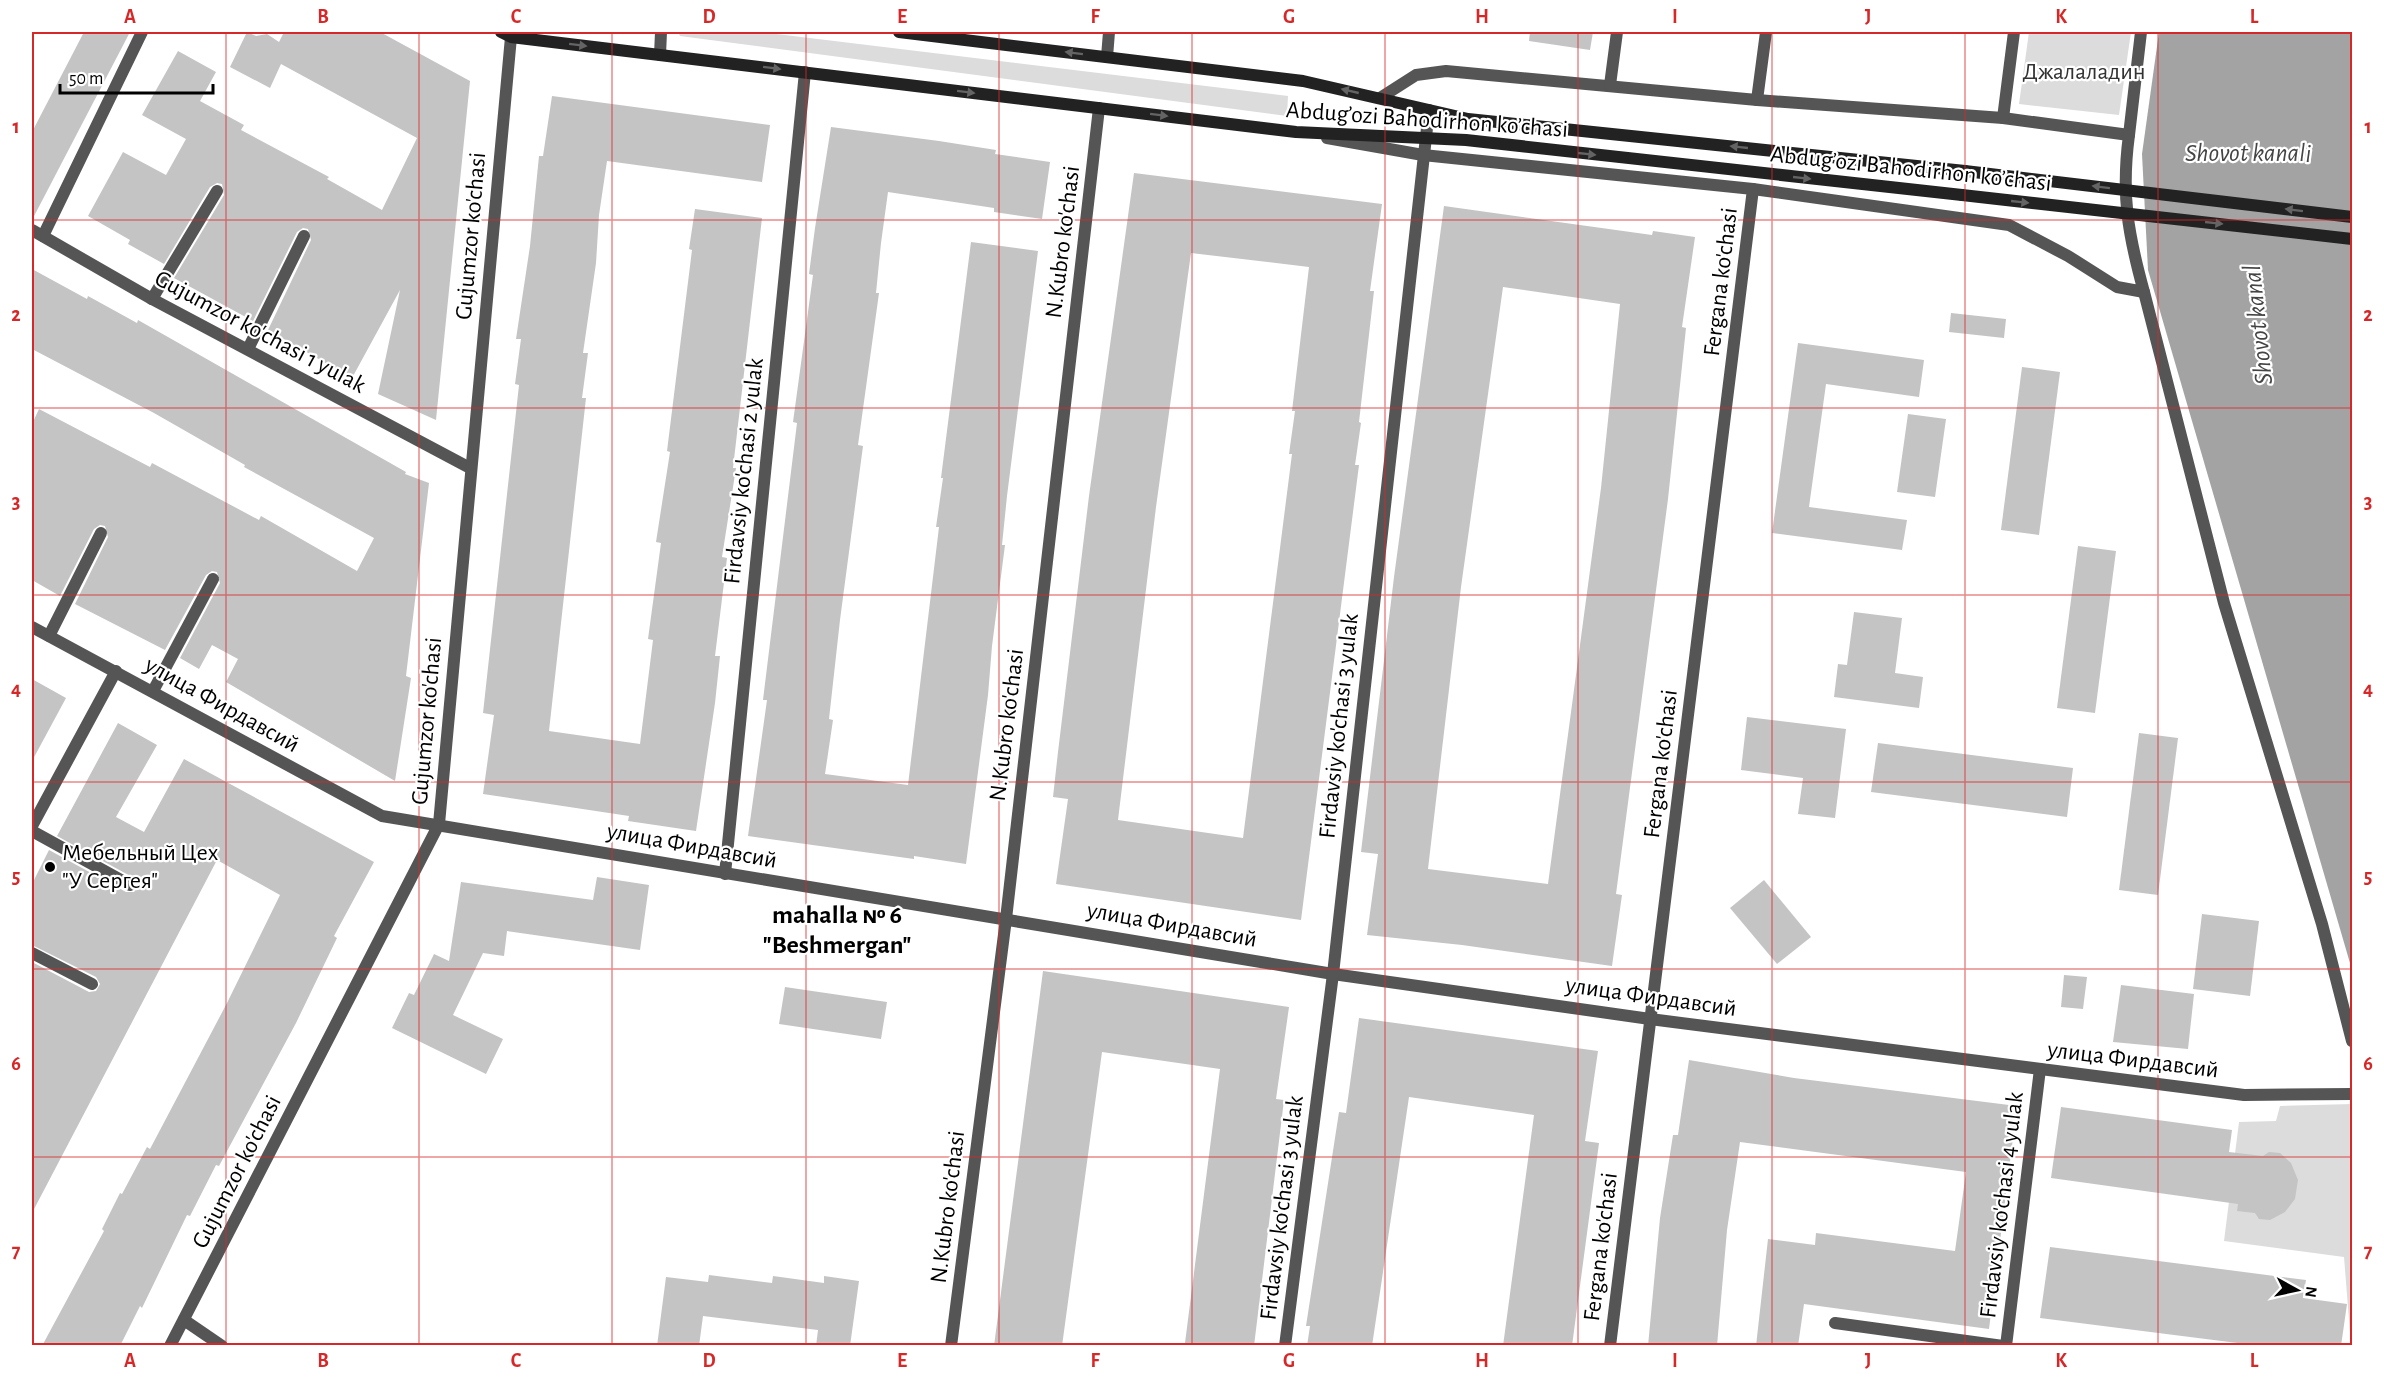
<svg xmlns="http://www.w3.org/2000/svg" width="2384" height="1377" viewBox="0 0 2384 1377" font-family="'Alegreya Sans',sans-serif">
<rect width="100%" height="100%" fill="#fff"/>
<g fill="#dcdcdc">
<polygon points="678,32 759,32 1288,96 1287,116 680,36"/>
<polygon points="2029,32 2131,32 2119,115 2019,104"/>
<polygon points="2352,1104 2352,1345 2351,1345 2344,1257 2224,1241 2239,1122 2276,1121 2280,1106"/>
</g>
<polygon fill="#a3a3a3" points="2159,32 2352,32 2352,970 2148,270 2142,154"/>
<g fill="#c4c4c4" fill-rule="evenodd">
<polygon points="84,32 130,32 32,220 32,132"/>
<polygon points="247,32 256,36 267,34 279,42 284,32 380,32 470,81 436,420 378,394 400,290 352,378 268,330 311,240 308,229 303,228 297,232 253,321 174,278 224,195 222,184 217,183 210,187 164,264 128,244 130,240 88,216 123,152 166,175 186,139 142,115 178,51 216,72 200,101 244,125 241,130 329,177 327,179 382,210 417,138 281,64 270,88 230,67"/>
<polygon points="1530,32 1593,32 1590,50 1529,41"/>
<polygon points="552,96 770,125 762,182 607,161 599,215 596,263 583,353 588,353 582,398 586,398 549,731 640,744 653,640 648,639 661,543 656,542 670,452 667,451 692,250 689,249 695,209 762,218 733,468 736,468 722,557 727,558 715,656 720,656 715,703 696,831 628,821 629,816 483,794 494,715 483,713 519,385 515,384 521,339 516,339 530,246 539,156 543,156"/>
<polygon points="831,127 939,141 996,150 995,154 1050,162 1042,219 994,212 994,208 888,192 881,243 876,293 879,293 858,445 863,446 840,620 829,719 833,720 825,774 908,785 939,527 936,527 943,478 941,478 971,242 1038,251 1007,496 1002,545 1005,545 992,646 988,695 966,864 914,856 914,859 748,836 767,700 763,700 797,423 793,422 813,275 809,274 815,228"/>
<path d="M1134 173 1382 204 1370 291H1374L1359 422 1361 423 1355 465H1359L1301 920 1056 884 1068 799 1053 797 1058 752 1089 496ZM1191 253 1309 267 1292 411H1295L1289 454H1292L1243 838 1118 820 1156 507Z"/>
<path d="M1444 206 1652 235 1653 231 1695 237 1682 327 1686 328 1668 499 1616 894 1622 895 1612 966 1462 945 1367 935 1378 854 1361 852 1394 577ZM1503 287 1620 304 1601 488 1548 884 1428 869 1461 587Z"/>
<polygon points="32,269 87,299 88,296 137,323 138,320 406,472 405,474 429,483 406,676 411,678 395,781 226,682 238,659 212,645 199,669 180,658 220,583 217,572 212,571 206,575 165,650 75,604 108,537 105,526 100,525 94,529 60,596 32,580 32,424 39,409 150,467 152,463 259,520 261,516 357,571 374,538 244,467 245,465 154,413 32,349"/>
<polygon points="1951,313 2006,319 2004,338 1949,332"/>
<polygon points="1798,343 1924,360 1919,397 1826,384 1809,507 1907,520 1902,550 1772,533"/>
<polygon points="2022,367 2060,372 2039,535 2001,530"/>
<polygon points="1908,414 1946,419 1935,497 1897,492"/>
<polygon points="2078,546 2116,551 2095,713 2057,708"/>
<polygon points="1854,612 1902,618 1895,673 1923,677 1919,708 1834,697 1838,664 1847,665"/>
<polygon points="32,679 66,698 32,761"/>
<polygon points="1747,717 1846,729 1835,818 1798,814 1803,778 1741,770"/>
<polygon points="118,723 157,745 116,817 144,832 184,759 374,862 334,936 337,938 296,1023 219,1166 216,1165 190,1216 187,1215 142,1308 140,1306 120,1346 42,1346 104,1231 102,1229 120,1193 122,1194 147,1147 150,1149 227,1003 280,895 217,860 32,1213 32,962 89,992 96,991 100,984 96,977 32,945 32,884 49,850 126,892 134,892 137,888 134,878 57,836"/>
<polygon points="2139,733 2178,738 2158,895 2119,890"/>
<polygon points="1878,743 2073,768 2067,817 1871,792"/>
<polygon points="597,877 649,885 640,950 507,931 504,956 483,953 453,1015 503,1039 486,1074 392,1028 409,993 414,995 434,954 449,961 461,882 593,900"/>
<polygon points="1764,880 1811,937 1777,964 1730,908"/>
<polygon points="2202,914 2259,921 2250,996 2193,989"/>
<polygon points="1043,971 1289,1007 1276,1099 1284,1100 1254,1346 1185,1343 1220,1069 1102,1052 1062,1346 994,1346"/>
<polygon points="2064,975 2087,977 2083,1009 2061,1007"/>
<polygon points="2121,985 2194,994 2188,1049 2113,1042"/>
<polygon points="785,987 887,1002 881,1039 779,1024"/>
<polygon points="1359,1018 1598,1051 1585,1141 1599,1143 1572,1346 1503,1346 1534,1115 1409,1097 1372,1346 1307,1346 1310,1326 1306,1326 1339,1112 1346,1113"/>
<polygon points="1689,1060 1794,1078 2017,1106 1989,1329 1804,1304 1798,1346 1756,1346 1768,1239 1815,1245 1816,1233 1955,1251 1966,1172 1740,1142 1727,1230 1717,1346 1648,1346 1660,1218 1673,1135 1678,1135"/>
<polygon points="2061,1107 2232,1130 2229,1152 2263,1156 2269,1152 2280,1153 2291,1163 2298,1180 2295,1199 2285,1212 2270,1220 2259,1219 2255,1213 2237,1211 2238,1204 2051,1178"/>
<polygon points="2050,1247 2306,1280 2303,1298 2347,1304 2341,1346 2261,1346 2040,1318"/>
<polygon points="709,1275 772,1283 773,1276 824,1283 824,1276 859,1281 850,1346 816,1346 818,1330 703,1316 699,1346 657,1346 666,1277 708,1282"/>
</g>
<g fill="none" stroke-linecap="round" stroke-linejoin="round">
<g stroke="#555" stroke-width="12">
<path d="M1327 138 1423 155 1753 189 2009 225 2068 256 2117 287 2144 292C2128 234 2121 195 2129 135L2003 118 1757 100 1446 71 1416 75 1380 98"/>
<polyline points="43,236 142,32"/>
<polyline points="152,299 217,191"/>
<polyline points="248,349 304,236"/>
<polyline points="49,636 101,533"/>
<polyline points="153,691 213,579"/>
<polyline points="32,831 130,885"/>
<polyline points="32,953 92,984"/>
<polyline points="184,1320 222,1346"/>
</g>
<g stroke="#555" stroke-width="12">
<polyline points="2129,135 2141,32"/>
<polyline points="2144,292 2224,603 2322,924 2352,1041"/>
</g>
<g stroke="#555" stroke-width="12">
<polyline points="1107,57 1109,32"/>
<polyline points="1610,85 1617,32"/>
<polyline points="1757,100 1766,32"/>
<polyline points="2003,118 2014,32"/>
<polyline points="32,230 152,299 470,468"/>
<polyline points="32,627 382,816 1333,974 1650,1019 2244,1095 2352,1094"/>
<polyline points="32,826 116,671"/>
<polyline points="725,874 805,72"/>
<polyline points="1835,1323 2003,1346"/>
<polyline points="1285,1346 1333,974 1429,110"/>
<polyline points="1610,1346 1753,189"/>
<polyline points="2006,1346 2040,1069"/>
</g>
<g stroke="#555" stroke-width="12">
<polyline points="660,55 661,32"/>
<polyline points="170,1346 439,824 511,37"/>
<polyline points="951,1346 1006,919 1099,108"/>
</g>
<g stroke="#222" stroke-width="12">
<polyline points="501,32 511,37 1296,132 1466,140 1962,195"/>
<polyline points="899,32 1303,81 1468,119 1965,171"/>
</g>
<g stroke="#222" stroke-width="12">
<polyline points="1965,171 2352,217"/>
<polyline points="1962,195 2352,239"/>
</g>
</g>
<defs><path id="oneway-solid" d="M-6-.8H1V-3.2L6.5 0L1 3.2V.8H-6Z" transform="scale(1.5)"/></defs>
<g fill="#646464">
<use href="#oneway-solid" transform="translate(578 45) rotate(7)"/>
<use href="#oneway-solid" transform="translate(1074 53) rotate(-173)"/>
<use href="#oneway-solid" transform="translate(772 68) rotate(7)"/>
<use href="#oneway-solid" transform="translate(1350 91) rotate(-167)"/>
<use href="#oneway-solid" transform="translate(966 92) rotate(7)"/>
<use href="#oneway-solid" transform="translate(1159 115) rotate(7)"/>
<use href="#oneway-solid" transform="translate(1739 147) rotate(-174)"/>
<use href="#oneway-solid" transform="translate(1587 154) rotate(6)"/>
<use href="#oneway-solid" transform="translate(1802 178) rotate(6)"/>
<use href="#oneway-solid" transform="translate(2101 187) rotate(-173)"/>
<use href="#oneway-solid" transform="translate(2020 202) rotate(6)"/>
<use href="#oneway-solid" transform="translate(2294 210) rotate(-173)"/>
<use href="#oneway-solid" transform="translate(2214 223) rotate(6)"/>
</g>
<path fill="none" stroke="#d62828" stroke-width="1.5" stroke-opacity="0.55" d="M226 32V1346M419 32V1346M612 32V1346M806 32V1346M999 32V1346M1192 32V1346M1385 32V1346M1578 32V1346M1772 32V1346M1965 32V1346M2158 32V1346M32 220H2352M32 408H2352M32 595H2352M32 782H2352M32 969H2352M32 1157H2352"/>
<circle fill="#000" stroke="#fff" stroke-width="2" cx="50" cy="867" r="6"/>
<g text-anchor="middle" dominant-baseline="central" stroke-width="4.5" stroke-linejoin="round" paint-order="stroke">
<g font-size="24" fill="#333" stroke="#fff">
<text x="2084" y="72">Джалаладин</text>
</g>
<g font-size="24" fill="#000" stroke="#fff">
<text transform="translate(1427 120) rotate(4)">Abdug’ozi Bahodirhon ko’chasi</text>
<text transform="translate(1911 169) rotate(6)">Abdug’ozi Bahodirhon ko’chasi</text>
<text transform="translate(471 236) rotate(-85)">Gujumzor ko'chasi</text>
<text transform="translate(1063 242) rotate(-83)">N.Kubro ko'chasi</text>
<text transform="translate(1721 282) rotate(-83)">Fergana ko'chasi</text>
<text transform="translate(260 332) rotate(28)">Gujumzor ko'chasi 1 yulak</text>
<text transform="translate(744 471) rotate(-84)">Firdavsiy ko'chasi 2 yulak</text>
<text transform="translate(222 705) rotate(29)">улица Фирдавсий</text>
<text transform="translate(427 721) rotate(-85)">Gujumzor ko'chasi</text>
<text transform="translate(1007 725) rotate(-83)">N.Kubro ko'chasi</text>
<text transform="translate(1339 726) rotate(-84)">Firdavsiy ko'chasi 3 yulak</text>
<text transform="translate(1661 764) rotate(-83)">Fergana ko'chasi</text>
<text transform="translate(692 846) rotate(10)">улица Фирдавсий</text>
<text transform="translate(1172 925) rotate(10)">улица Фирдавсий</text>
<text transform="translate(1651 997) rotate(8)">улица Фирдавсий</text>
<text transform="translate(2133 1060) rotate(7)">улица Фирдавсий</text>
<text transform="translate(237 1172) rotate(-63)">Gujumzor ko'chasi</text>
<text transform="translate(2002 1205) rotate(-83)">Firdavsiy ko'chasi 4 yulak</text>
<text transform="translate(948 1207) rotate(-83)">N.Kubro ko'chasi</text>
<text transform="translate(1282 1208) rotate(-83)">Firdavsiy ko'chasi 3 yulak</text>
<text transform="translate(1601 1247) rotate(-83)">Fergana ko'chasi</text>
</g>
<g font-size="24" fill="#000" stroke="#fff" text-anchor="start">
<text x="62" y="853">Мебельный Цех<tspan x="62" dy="28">"У Сергея"</tspan></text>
</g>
<g font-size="26" font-style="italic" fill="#444" stroke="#fff">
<text x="2248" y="153">Shovot kanali</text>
<text transform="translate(2258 325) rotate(-96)">Shovot kanal</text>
</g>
<g font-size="26" font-weight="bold" fill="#000" stroke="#fff">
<text x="837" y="915">mahalla № 6<tspan x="837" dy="30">"Beshmergan"</tspan></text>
</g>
</g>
<rect width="2384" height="1377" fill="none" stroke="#ffffff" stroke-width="66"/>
<g transform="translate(2297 1290) rotate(98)" stroke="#ffffff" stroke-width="4.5" paint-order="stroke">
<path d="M0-4.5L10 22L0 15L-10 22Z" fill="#000000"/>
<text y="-9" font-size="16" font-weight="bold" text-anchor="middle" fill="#000000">N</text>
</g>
<path d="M60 84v9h153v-9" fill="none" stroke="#000000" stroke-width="3"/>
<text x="69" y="84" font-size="18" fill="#000000" stroke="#ffffff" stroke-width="4.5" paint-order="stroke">50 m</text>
<rect x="33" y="33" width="2318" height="1311" fill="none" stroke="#d62828" stroke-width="2"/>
<g font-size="20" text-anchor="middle" font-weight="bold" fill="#d62828">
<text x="130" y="23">A</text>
<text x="323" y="23">B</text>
<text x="516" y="23">C</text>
<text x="709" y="23">D</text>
<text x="902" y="23">E</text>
<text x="1095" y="23">F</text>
<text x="1289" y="23">G</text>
<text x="1482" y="23">H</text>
<text x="1675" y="23">I</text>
<text x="1868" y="23">J</text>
<text x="2061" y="23">K</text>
<text x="2254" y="23">L</text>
<text x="16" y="133">1</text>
<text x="2368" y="133">1</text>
<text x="16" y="321">2</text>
<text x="2368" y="321">2</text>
<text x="16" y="508">3</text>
<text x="2368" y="508">3</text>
<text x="16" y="695">4</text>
<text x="2368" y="695">4</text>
<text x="16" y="883">5</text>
<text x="2368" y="883">5</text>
<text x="16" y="1070">6</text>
<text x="2368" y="1070">6</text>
<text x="16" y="1257">7</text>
<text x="2368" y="1257">7</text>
<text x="130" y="1367">A</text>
<text x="323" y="1367">B</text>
<text x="516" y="1367">C</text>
<text x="709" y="1367">D</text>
<text x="902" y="1367">E</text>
<text x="1095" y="1367">F</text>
<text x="1289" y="1367">G</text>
<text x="1482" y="1367">H</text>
<text x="1675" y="1367">I</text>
<text x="1868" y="1367">J</text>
<text x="2061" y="1367">K</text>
<text x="2254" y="1367">L</text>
</g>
</svg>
